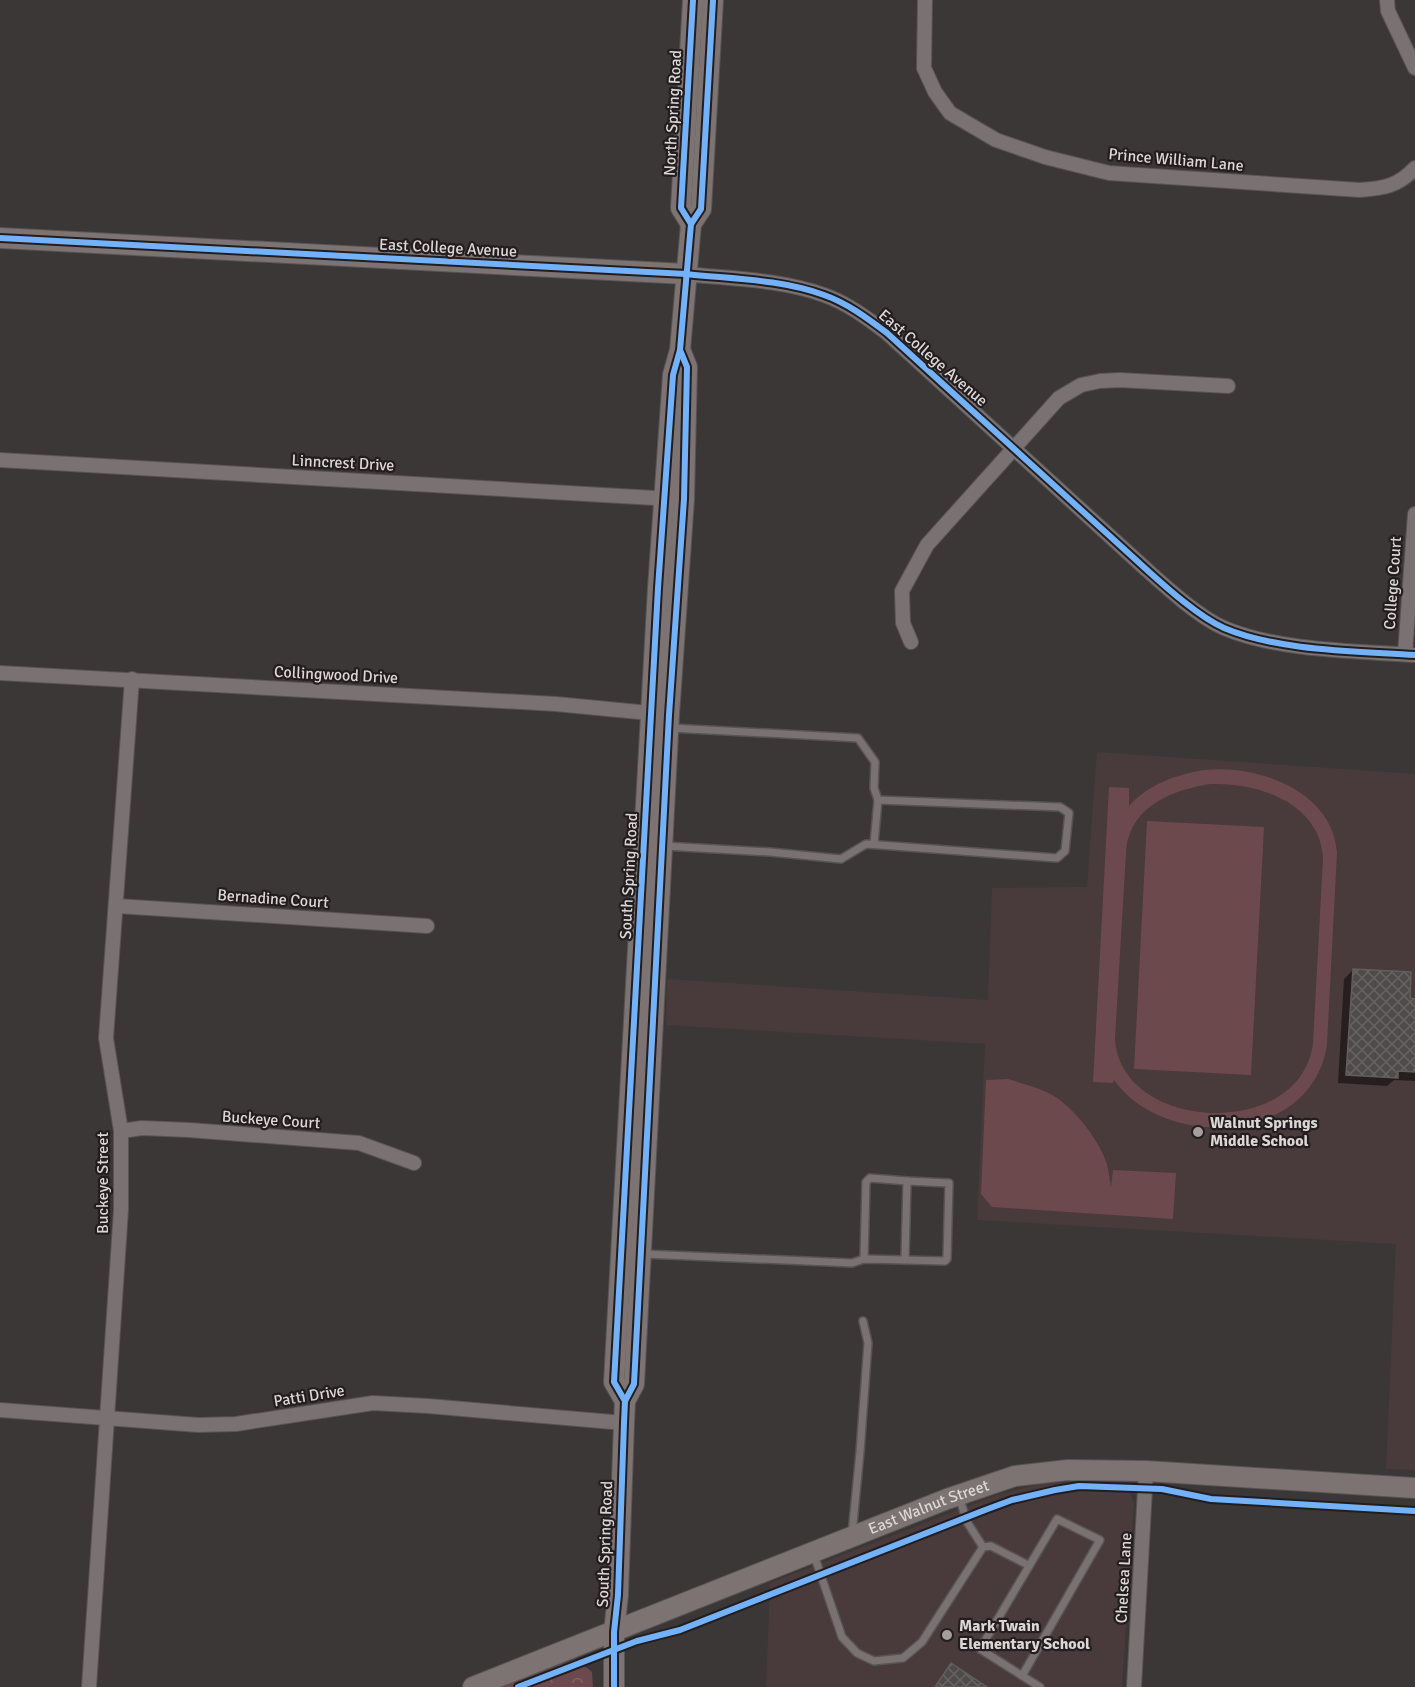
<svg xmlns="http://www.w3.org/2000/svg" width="1415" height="1687" viewBox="0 0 1415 1687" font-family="Signika,sans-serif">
<defs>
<pattern id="forest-crowns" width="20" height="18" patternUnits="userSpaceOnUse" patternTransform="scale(1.5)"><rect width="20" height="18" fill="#6c494d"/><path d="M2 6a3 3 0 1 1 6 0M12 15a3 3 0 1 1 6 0" fill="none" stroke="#806266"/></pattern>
<pattern id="building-cross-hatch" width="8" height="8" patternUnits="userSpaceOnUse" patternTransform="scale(1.5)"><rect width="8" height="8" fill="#4f4b4b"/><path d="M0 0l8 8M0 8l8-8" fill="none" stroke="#686464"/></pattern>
</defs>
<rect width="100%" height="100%" fill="#3c3737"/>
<g fill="#493a3b">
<polygon points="1097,752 1415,774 1415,1470 1386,1469 1396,1244 977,1220 985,1044 666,1025 667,979 988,1000 992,888 1087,887"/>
<polygon points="1125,1482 1134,1503 1122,1687 766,1687 770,1583 994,1496 1042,1483"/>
</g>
<g fill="#6c494d" fill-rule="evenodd">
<path d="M1204 770C1258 764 1333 791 1337 853L1327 1044C1314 1144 1165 1152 1114 1080L1113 1083 1093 1082 1109 787 1129 788V806C1149 784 1175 775 1204 770ZM1211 784C1259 782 1321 804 1323 859L1313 1043C1301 1142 1119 1132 1115 1038L1126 853C1129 807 1171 790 1211 784Z"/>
<polygon points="1147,821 1264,827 1251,1075 1134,1069"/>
<path d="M1008 1079C1024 1084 1046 1089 1060 1100 1079 1115 1099 1140 1107 1164 1109 1171 1109 1179 1111 1187L1113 1170 1176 1173 1173 1219 992 1207 981 1194 986 1080Z"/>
</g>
<polygon fill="url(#forest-crowns)" points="575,1659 592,1672 593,1687 497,1687"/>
<polygon fill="#0007" points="1353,970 1408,1000 1415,1000 1415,1081 1394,1080 1387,1086 1338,1083 1344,979"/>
<g fill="url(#building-cross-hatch)" stroke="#625e5e" stroke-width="1.5">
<polygon points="1353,969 1411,972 1410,998 1415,999 1415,1072 1398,1071 1398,1078 1346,1075"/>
<polygon points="951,1663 987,1687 935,1687"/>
</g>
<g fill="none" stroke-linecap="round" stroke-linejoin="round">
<defs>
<g id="lane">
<polyline points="874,844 878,800"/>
<polyline points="664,846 770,852 841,859 866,844 1057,858 1065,851 1069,813 1060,807 878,800 874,788 875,762 858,738 671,728"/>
<polyline points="644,1254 852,1263 864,1259 945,1261 947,1259 949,1183 907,1181"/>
<polyline points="864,1259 866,1182 870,1178 907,1181 905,1259"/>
<polyline points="852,1534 860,1452 868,1343 863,1321"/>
<polyline points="983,1547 991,1546 1028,1565"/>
<polyline points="814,1555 842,1637 857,1653 874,1661 903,1658 922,1642 983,1547 967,1522 959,1496"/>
<polyline points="1022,1676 1100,1540 1057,1519 980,1649 1040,1687"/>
</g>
<g id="street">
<path d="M925 0 924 68 935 92 950 113 996 140 1045 157 1109 173 1360 190C1385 188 1398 186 1415 168"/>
<polyline points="1387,0 1388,11 1415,68"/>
<path d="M686 274C731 279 780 279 824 295 847 303 867 318 887 333L1147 570C1167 588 1199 617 1224 628 1278 651 1356 651 1415 655"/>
<polyline points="0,460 672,499"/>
<polyline points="911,642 903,623 902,591 927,545 1059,398 1081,385 1100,381 1120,380 1228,386"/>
<polyline points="1405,654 1415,514"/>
<polyline points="0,673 556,704 660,714"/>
<polyline points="117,906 427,926"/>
<polyline points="121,1131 142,1128 189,1130 359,1143 414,1163"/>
<polyline points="0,1410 198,1425 236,1424 373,1403 428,1406 624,1423"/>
<polyline points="89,1687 121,1210 121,1131 106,1038 132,679"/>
<polyline points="1134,1687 1146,1471"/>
</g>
<g id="secondary">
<polyline points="691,224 681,208 693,0"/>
<polyline points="0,238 686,274"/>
<polyline points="625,1401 614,1382 658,588 673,375 680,350 691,224 701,209 713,0"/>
<path id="s1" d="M473 1687 947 1499 1015 1476 1068 1470 1146 1471 1415 1488"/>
<polyline points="614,1687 614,1632 618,1595 624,1423 625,1401 634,1384 669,715 684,499 687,367 681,352"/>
</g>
</defs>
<use href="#lane" stroke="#585454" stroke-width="10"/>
<use href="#street" stroke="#585454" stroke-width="16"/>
<use href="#secondary" stroke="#585454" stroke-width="22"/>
<use href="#lane" stroke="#7a7172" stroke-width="7"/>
<use href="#street" stroke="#7a7172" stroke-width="14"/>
<use href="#secondary" stroke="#7d7373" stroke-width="20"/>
<defs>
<g id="cycleway">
<polyline points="691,224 681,208 693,0"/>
<path d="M0 238 686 274C731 279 780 279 824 295 847 303 867 318 887 333L1147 570C1167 588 1199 617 1224 628 1278 651 1356 651 1415 655"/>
<polyline points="625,1401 614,1382 658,588 673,375 680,350 691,224 701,209 713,0"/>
<polyline points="518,1687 637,1641 680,1630 985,1510 1012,1500 1055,1490 1079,1486 1162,1489 1211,1499 1415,1511"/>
<polyline points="614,1687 614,1632 618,1595 624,1423 625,1401 634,1384 669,715 684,499 687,367 680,350"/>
</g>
</defs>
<use href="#cycleway" stroke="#221d1e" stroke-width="10"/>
<use href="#cycleway" stroke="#73b2f8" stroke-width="6"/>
</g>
<g fill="#a49e9e" stroke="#221d1e" stroke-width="2">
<circle cx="1198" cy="1132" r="6"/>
<circle cx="947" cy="1635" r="6"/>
</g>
<g text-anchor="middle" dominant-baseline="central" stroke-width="4.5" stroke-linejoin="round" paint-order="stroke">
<g font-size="16" fill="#dcd6d6" stroke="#221d1e">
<text transform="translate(673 113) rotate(-87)">North Spring Road</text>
<text transform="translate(1176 160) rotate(5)">Prince William Lane</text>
<text transform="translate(448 248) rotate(3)">East College Avenue</text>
<text transform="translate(933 358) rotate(41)">East College Avenue</text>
<text transform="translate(343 463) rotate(3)">Linncrest Drive</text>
<text transform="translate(1393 583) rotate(-86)">College Court</text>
<text transform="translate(336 675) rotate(3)">Collingwood Drive</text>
<text transform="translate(629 876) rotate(-87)">South Spring Road</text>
<text transform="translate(273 899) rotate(4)">Bernadine Court</text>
<text transform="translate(271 1120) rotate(4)">Buckeye Court</text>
<text transform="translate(103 1183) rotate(-90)">Buckeye Street</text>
<text transform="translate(309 1396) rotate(-9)">Patti Drive</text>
<text stroke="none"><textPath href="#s1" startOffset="490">East Walnut Street</textPath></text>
<text transform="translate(605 1544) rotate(-88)">South Spring Road</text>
<text transform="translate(1124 1578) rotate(-87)">Chelsea Lane</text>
</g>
<g font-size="16" font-weight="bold" fill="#dcd6d6" stroke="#221d1e" text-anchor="start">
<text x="1210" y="1123">Walnut Springs<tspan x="1210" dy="18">Middle School</tspan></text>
<text x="959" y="1626">Mark Twain<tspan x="959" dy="18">Elementary School</tspan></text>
</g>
</g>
</svg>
